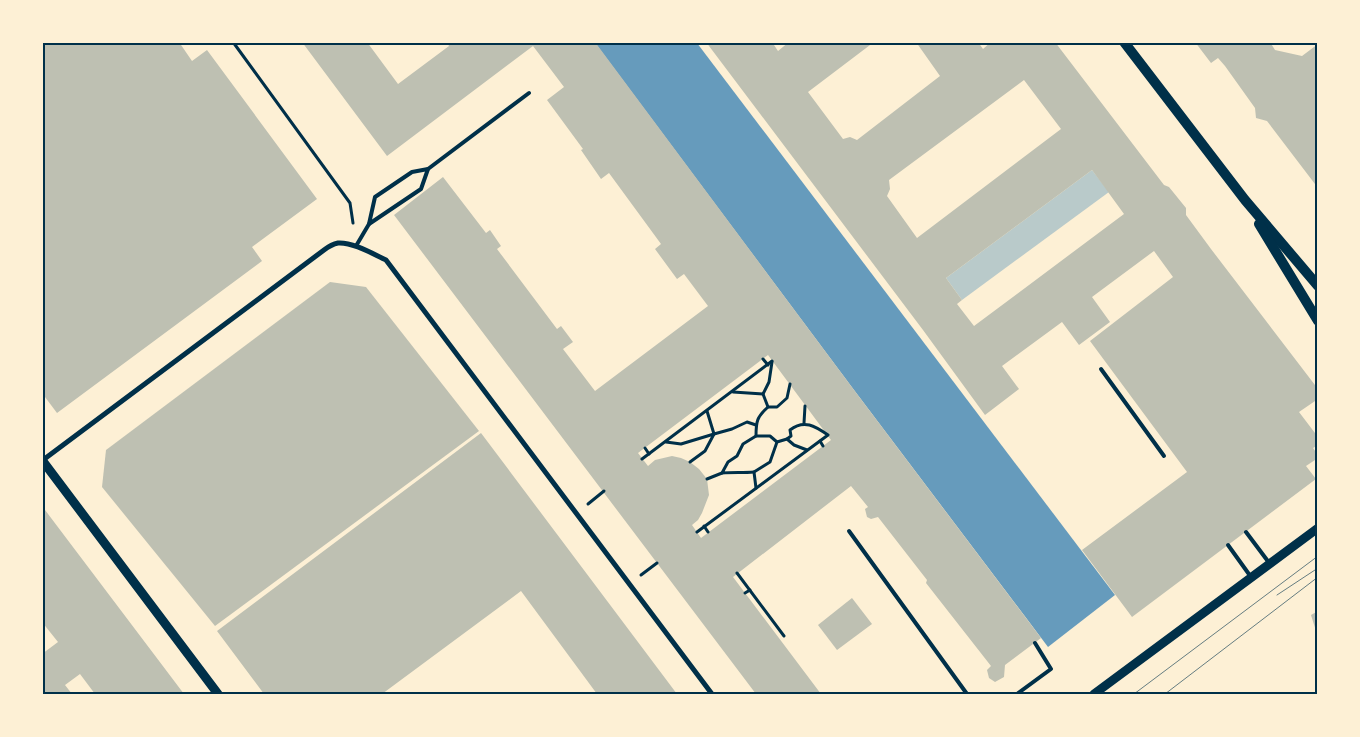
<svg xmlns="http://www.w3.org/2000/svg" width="1360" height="737" viewBox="0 0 1360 737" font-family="'Space Grotesk',sans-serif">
<rect width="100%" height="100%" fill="#fdf0d5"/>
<polygon fill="#b9caca" points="1092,170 1109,192 962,300 946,278"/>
<polygon fill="#669bbc" points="595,43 697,43 1115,595 1048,647 854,390"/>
<g fill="#bec0b2" fill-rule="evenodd">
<polygon points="42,42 179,42 192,61 207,50 317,199 252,247 262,261 57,413 42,393"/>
<path d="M302 42H367L398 84 449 46 447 42H595L854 390 1041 638 1005 665 1004 677 995 682 989 678 987 670 991 666 926 583 927 580 878 517 871 519 867 517 865 509 868 507 851 486 733 577 821 694H756L394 215 443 177 486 233 490 230 501 246 497 249 557 329 561 326 573 342 563 349 595 391 708 306 684 274 677 279 655 249 661 244 609 173 601 179 581 150 583 149 547 100 564 87 533 46 387 156ZM768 355 831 440 701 538 692 525 698 520 702 513 709 495 707 479 699 469 690 462 681 458 672 456 655 460 648 466 638 453Z"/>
<path d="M706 42H772L778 51 789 42H874L808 92 843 139 850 137 857 140 940 76 916 42H978L983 49 991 42H1055L1164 185 1169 187 1186 208V215L1211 249 1318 389V399L1299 412 1318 437V445L1313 448 1318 455V458L1306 466 1316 479 1132 617 1082 550 1187 472 1090 341 1173 277 1154 251 1092 297 1110 322 1079 345 1062 322 1002 366 1019 389 985 415 923 330ZM1024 80 1061 129 917 238 887 196 890 189 889 180ZM1092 170 1124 214 974 326 957 304 962 300 946 278Z"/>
<polygon points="1195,42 1270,42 1275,50 1302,56 1318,44 1318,188 1267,121 1256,118 1255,108 1225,66 1218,58 1211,63"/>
<polygon points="330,282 366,287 479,431 215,626 102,487 106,450"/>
<polygon points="481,433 677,694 597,694 521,591 382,694 264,694 217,631"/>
<polygon points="42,506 79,555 184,694 95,694 80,674 65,685 72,694 42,694 42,654 58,642 42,622"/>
<polygon points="852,598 872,624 837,650 818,625"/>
<polygon points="1318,611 1318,634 1317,634 1311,615"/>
</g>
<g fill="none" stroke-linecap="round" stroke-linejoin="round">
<g stroke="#003049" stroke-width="3">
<polyline points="233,42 350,203 353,223"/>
<polyline points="763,359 768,365"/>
<polyline points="733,392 763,394 769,382 772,362"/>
<polyline points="763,394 768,407 777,407 787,398 790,384"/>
<path d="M768 407C757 417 756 421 756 436H770L777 442"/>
<polyline points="707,411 714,434 732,429 747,422 756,425"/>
<polyline points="804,423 805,406"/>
<polyline points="820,441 823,446"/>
<polyline points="666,442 681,444 714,434"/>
<polyline points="645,448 649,454"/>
<polyline points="642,459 772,361"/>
<polyline points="690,462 705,451 714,434"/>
<path d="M754 472C743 473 733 472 722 473L728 462 737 456 743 444 756 436"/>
<polyline points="707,479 722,473"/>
<polyline points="756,488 754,472 770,462 777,442 787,439 794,445 807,450"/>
<polyline points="588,504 604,491"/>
<polyline points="704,526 708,532"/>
<path d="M697 532 828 435C815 426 804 419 790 430L791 436 787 439"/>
<polyline points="737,573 784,636"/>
<polyline points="641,575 657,563"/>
<polyline points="745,593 750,590"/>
</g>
<g stroke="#003049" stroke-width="4">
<polyline points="369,224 421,189 428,169"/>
<polyline points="356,246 369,224 375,197 412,172 428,169 529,93"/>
<polyline points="1101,369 1164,456"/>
<polyline points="849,531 967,694"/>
<polyline points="1246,532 1270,564"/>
<polyline points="1228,545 1251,577"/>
<polyline points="1017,694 1051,669 1035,643"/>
</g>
<path stroke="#003049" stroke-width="5" d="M43 460 324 250C328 247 333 244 338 243 353 242 373 254 386 260L712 694"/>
<g stroke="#003049" stroke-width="9">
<polyline points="42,460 218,694"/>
<polyline points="1094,694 1318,528"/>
</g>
<g stroke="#003049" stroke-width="10">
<polyline points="1124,42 1245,200 1318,286"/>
<polyline points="1259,224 1318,321"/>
</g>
<g stroke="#657d81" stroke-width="1">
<polyline points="1277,595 1318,568"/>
<polyline points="1134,694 1318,556"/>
<polyline points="1165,694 1318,577"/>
</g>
</g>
<rect width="1360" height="737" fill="none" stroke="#fdf0d5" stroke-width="88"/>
<rect x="44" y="44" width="1272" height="649" fill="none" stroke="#003049" stroke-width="2"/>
</svg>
